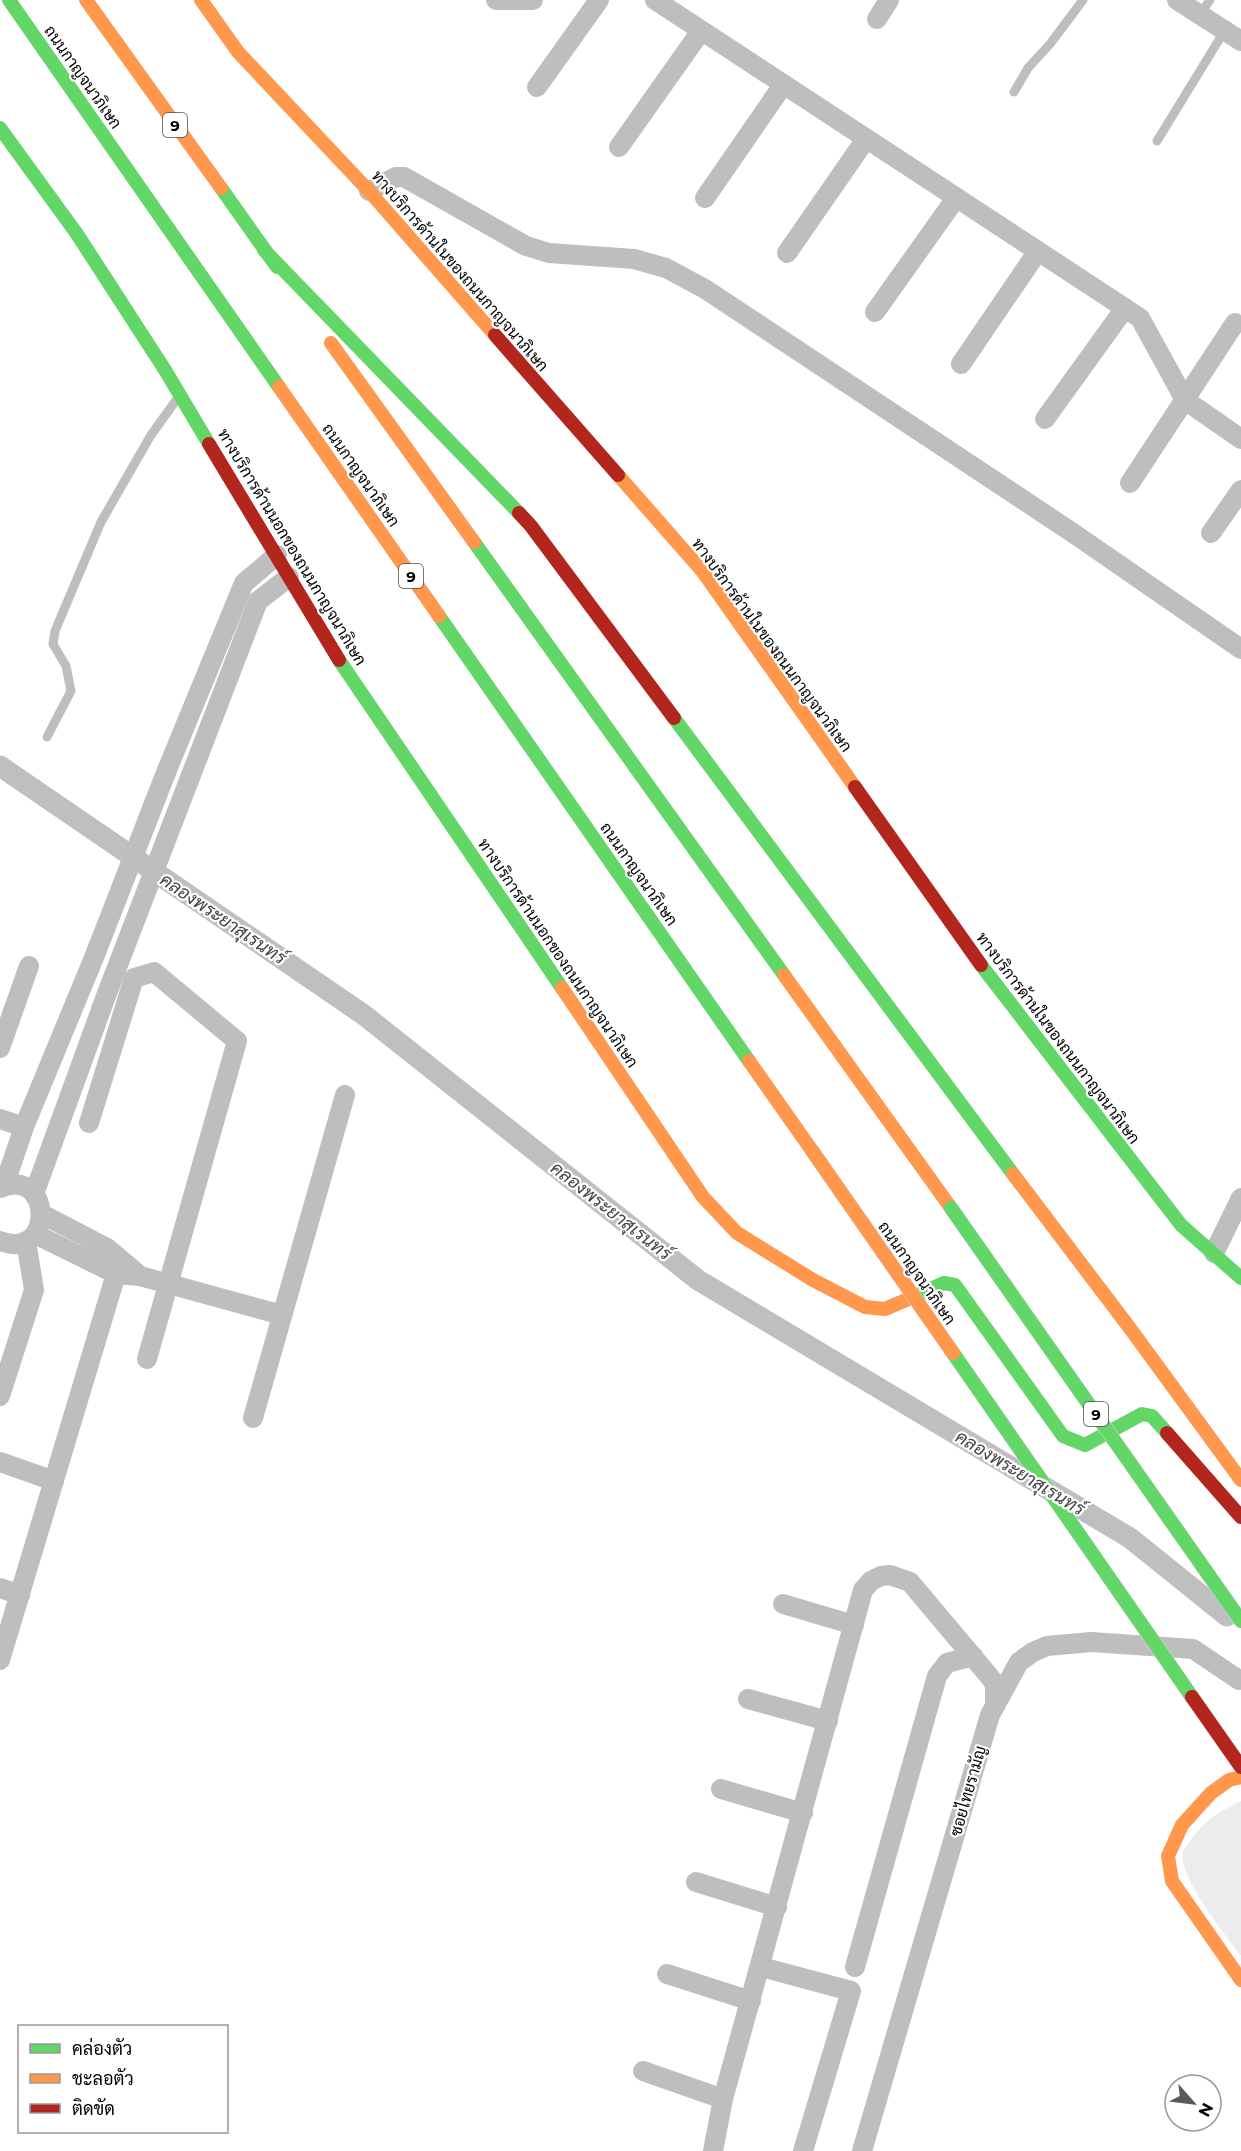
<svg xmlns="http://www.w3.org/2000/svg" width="1241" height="2151" viewBox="0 0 1241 2151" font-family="Montserrat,Sarabun,sans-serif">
<rect width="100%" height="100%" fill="#fff"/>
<path fill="#ececec" d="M1241 1801V1956C1227 1937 1177 1875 1183 1852 1184 1848 1189 1844 1191 1840 1203 1821 1220 1811 1241 1801Z"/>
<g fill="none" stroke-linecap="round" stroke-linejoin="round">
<polyline stroke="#bfbfbf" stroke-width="21" points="0,766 364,1015 698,1280 1130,1538 1227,1616"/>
<g stroke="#bebebe" stroke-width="9">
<polyline points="1200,14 1210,0"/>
<polyline points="1014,92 1028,68 1050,44 1083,0"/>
<polyline points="1157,141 1225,30"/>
<polyline points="47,737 71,691 66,666 53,644 55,631 101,522 151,435 177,399"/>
</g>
<g stroke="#bebebe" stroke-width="20">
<polyline points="496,0 533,0"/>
<polyline points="655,0 1140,318 1185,400 1241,439"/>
<polyline points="1177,0 1241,41"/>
<polyline points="877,19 889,0"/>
<polyline points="537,87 599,0"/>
<polyline points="619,147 701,31"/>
<polyline points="369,191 396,177 404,177 526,246 549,253 634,259 666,268 705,289 1073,533 1241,649"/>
<polyline points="705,198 783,85"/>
<polyline points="787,253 866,139"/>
<polyline points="875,312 956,198"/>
<polyline points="961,364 1038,251"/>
<polyline points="1045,419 1125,308"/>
<polyline points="1130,483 1235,323"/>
<polyline points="1211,533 1241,490"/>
<polyline points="0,1048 29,966"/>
<polyline points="0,1119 24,1127"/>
<polyline points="89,1123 134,978 154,972 237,1041 147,1359"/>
<polyline points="4,1186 24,1127 95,955 167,770 244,583 277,555"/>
<path d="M0 1188C52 1165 56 1262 0 1241"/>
<polyline points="34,1194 106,996 258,601 289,577"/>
<polyline points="42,1214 107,1248 140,1276"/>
<polyline points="35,1234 116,1274 140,1276 282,1315"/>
<polyline points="1214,1253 1241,1198"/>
<polyline points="0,1396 34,1290 26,1241"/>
<polyline points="253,1418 345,1095"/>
<polyline points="0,1462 54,1481"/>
<polyline points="0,1588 20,1595"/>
<polyline points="783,1604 854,1625"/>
<polyline points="0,1660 116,1274"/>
<polyline points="748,1699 828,1721"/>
<polyline points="721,1789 803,1813"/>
<polyline points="696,1882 777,1907"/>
<polyline points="761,1967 851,1991 803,2151"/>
<polyline points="855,1967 937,1676 947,1663 973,1656"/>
<polyline points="667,1974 751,2001"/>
<polyline points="643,2071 723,2099"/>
<polyline points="713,2151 723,2099 863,1590 871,1581 881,1576 890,1575 910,1582 989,1676 995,1684 995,1705"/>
<polyline points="862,2151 990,1715 1019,1662 1033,1652 1047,1646 1091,1642 1193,1649 1239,1680"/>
</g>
<g stroke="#63d668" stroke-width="14">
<polyline points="9,0 279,387"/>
<polyline points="0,128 77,234 165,370 209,444"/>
<polyline points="221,188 277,267"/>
<polyline points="264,250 519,513"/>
<polyline points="474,542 784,975"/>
<polyline points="439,616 749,1061"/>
<polyline points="339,660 562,988"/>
<polyline points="674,718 1013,1174"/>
<polyline points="981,965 1181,1225 1241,1278"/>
<polyline points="913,1297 944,1283 955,1285 1063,1436 1085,1445 1142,1414 1152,1416 1167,1433"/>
</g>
<g stroke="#ff974d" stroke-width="14">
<polyline points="86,0 221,188"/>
<polyline points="201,0 238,52 369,191 495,335"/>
<polyline points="331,343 474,542"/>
<polyline points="279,387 439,616"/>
<polyline points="618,475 703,572 855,787"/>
<polyline points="784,975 951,1208"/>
<polyline points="562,988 703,1197 737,1233 813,1280 865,1307 885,1309 913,1297"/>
<polyline points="749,1061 813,1152"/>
<polyline points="1013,1174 1129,1327 1241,1480"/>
<polyline points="1241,1777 1229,1780 1211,1793 1182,1825 1168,1856 1172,1881 1241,1980"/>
</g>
<g stroke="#b3261e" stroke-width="14">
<polyline points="495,335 618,475"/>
<polyline points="209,444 339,660"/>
<polyline points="519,513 531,526 674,718"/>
<polyline points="855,787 981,965"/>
<polyline points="1167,1433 1241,1517"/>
</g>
<defs>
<g id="fast-bridge">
<polyline points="951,1208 1241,1621"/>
<polyline points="953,1353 1192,1697"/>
</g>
<polyline id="slow-bridge" points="813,1152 953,1353"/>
<polyline id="jam-bridge" points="1192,1697 1241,1767"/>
</defs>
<use href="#fast-bridge" stroke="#dbdbdb" stroke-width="15" stroke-linecap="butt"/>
<use href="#slow-bridge" stroke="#dbdbdb" stroke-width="15" stroke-linecap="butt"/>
<use href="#jam-bridge" stroke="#dbdbdb" stroke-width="15" stroke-linecap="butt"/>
<use href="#fast-bridge" stroke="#63d668" stroke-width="14"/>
<use href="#slow-bridge" stroke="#ff974d" stroke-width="14"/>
<use href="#jam-bridge" stroke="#b3261e" stroke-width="14"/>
</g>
<g text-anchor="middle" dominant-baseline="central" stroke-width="4.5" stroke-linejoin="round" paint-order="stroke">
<g fill="#fff" stroke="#4c4c4c" stroke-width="1.5">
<rect x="163" y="113" width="24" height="24" rx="4.5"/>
<rect x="399" y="564" width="24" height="24" rx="4.5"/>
<rect x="1084" y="1402" width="24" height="24" rx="4.5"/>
</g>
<g font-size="15" font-weight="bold" fill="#000">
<text x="175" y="125">9</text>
<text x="411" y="576">9</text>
<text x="1096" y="1414">9</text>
</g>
<g font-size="16" fill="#000" stroke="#fff">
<text transform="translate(83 77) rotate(55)">ถนนกาญจนาภิเษก</text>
<text transform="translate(460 271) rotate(49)">ทางบริการด้านในของถนนกาญจนาภิเษก</text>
<text transform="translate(361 475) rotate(55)">ถนนกาญจนาภิเษก</text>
<text transform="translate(292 547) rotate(59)">ทางบริการด้านนอกของถนนกาญจนาภิเษก</text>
<text transform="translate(772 645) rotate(54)">ทางบริการด้านในของถนนกาญจนาภิเษก</text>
<text transform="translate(639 874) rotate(55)">ถนนกาญจนาภิเษก</text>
<text transform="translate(558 953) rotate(56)">ทางบริการด้านนอกของถนนกาญจนาภิเษก</text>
<text transform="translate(1058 1038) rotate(53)">ทางบริการด้านในของถนนกาญจนาภิเษก</text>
<text transform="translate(917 1273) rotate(55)">ถนนกาญจนาภิเษก</text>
<text transform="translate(968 1791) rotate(-74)">ซอยไทยรามัญ</text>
</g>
<g font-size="18" font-style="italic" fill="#444" stroke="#fff">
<text transform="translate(223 919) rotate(34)">คลองพระยาสุเรนทร์</text>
<text transform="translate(611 1211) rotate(38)">คลองพระยาสุเรนทร์</text>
<text transform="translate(1020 1473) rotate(31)">คลองพระยาสุเรนทร์</text>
</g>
</g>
<rect x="18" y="2025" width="210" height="108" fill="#ffffff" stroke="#999999" stroke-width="1.5"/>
<rect x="30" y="2044" width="30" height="9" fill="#63d668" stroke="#999999" stroke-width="1.5"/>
<text x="72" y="2055" font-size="18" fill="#000000">คล่องตัว</text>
<rect x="30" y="2074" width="30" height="9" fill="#ff974d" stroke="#999999" stroke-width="1.5"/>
<text x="72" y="2085" font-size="18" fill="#000000">ชะลอตัว</text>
<rect x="30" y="2104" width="30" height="9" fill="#b3261e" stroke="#999999" stroke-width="1.5"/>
<text x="72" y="2115" font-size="18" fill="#000000">ติดขัด</text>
<g transform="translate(1193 2103) rotate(118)"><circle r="28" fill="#ffffff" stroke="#999999" stroke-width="1.5"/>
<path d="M0-4.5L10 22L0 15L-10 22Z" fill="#595959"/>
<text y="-9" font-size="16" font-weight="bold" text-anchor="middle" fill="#000000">N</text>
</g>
</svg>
